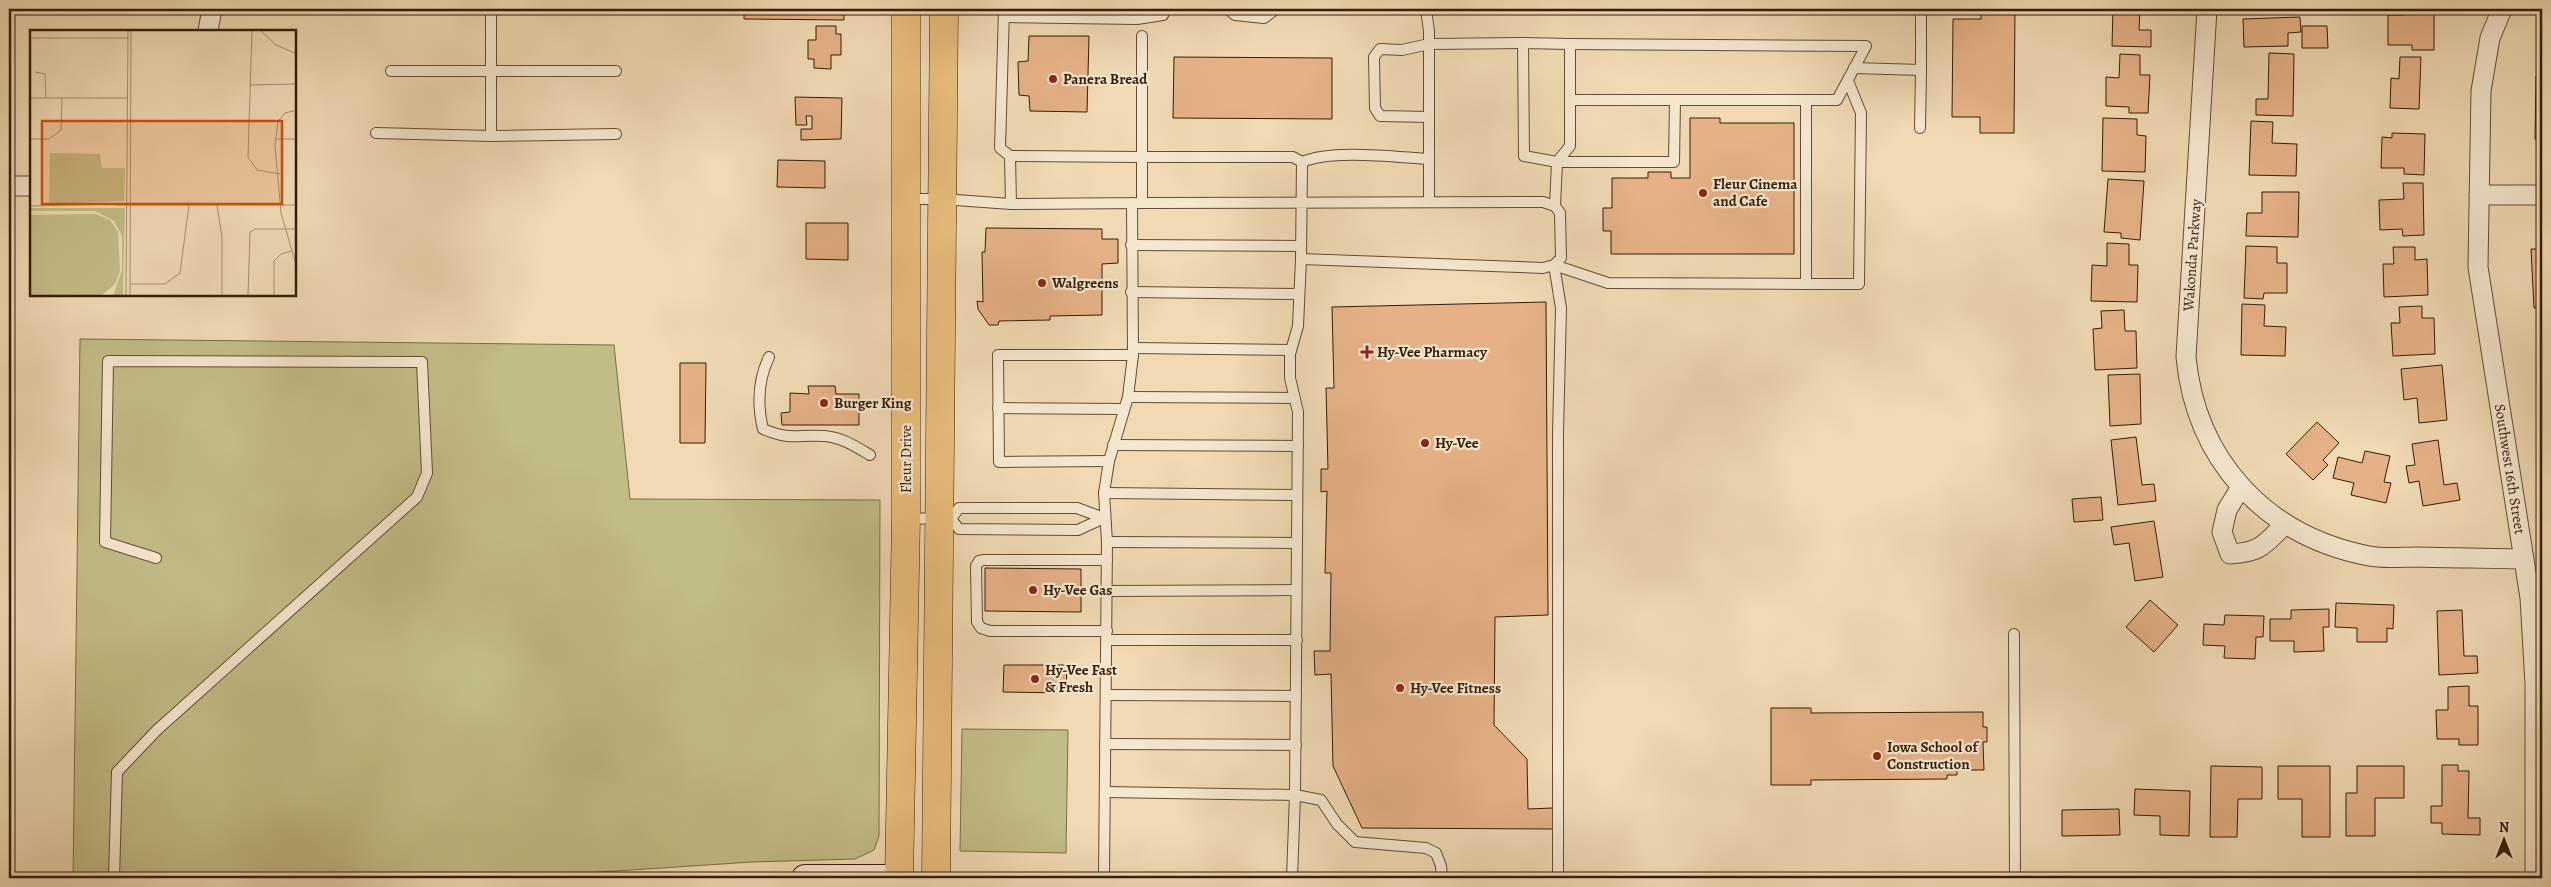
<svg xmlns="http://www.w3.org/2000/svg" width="2551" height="887" viewBox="0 0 2551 887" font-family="Alegreya,serif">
<rect width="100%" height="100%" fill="#f0d9b3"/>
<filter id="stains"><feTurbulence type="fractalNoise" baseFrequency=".004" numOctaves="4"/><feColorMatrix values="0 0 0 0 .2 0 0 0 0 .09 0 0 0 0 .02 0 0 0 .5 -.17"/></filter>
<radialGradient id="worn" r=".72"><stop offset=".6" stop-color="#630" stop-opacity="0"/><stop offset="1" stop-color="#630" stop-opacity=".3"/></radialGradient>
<g fill="#c2bc87" stroke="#7c6c48">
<polygon points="80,339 614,345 630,499 880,500 879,836 874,850 855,859 752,862 509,878 73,878"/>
<polygon points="962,729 1068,730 1066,853 960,851"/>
</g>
<g fill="#e6b187" stroke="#351d08">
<polygon points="744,9 844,9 844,20 744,19"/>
<polygon points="1981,9 2015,9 2014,133 1980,133 1980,117 1952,117 1953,19 1981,19"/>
<polygon points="2113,9 2140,9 2139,30 2151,30 2151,47 2112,46"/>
<polygon points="2403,9 2434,9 2434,50 2412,50 2412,45 2388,45 2388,15 2404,15"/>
<polygon points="2300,17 2301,32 2288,33 2288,46 2244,47 2243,19"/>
<polygon points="816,26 836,26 836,34 841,34 841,55 831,55 831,69 814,68 814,59 808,59 808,40 816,40"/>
<polygon points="2302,26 2327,26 2328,48 2302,48"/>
<polygon points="1029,36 1089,36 1087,112 1030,111 1029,96 1019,95 1018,62 1028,61"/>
<polygon points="2269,53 2294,54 2293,116 2256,115 2256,99 2268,99"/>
<polygon points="2120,54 2140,55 2140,75 2150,75 2148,113 2129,113 2129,107 2106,106 2106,77 2119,78"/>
<polygon points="1174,57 1332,58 1332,119 1173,118"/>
<polygon points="2400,57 2421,57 2419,109 2390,108 2391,78 2399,79"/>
<polygon points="2536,76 2542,76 2542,139 2535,139"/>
<polygon points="795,97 842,98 841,139 801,140 801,129 812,129 812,116 806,116 807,125 796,125"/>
<polygon points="1690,118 1720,118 1720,123 1794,123 1794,254 1611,254 1611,231 1603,231 1603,208 1612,208 1612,178 1648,178 1648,172 1671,172 1671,178 1690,178"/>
<polygon points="2103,118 2137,119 2137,135 2146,136 2145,172 2102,171"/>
<polygon points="2251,121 2273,122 2272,143 2297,144 2296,176 2249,175"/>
<polygon points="2392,133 2425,134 2424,175 2404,174 2404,168 2381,168 2382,137 2392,138"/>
<polygon points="778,160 825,161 825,188 777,187"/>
<polygon points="2108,179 2144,181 2140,240 2121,238 2121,233 2104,232"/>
<polygon points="2403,183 2423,183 2424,235 2403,236 2402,229 2380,230 2379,200 2404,199"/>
<polygon points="2262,192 2299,192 2298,237 2246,236 2247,213 2262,213"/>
<polygon points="806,223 848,223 848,260 806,259"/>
<polygon points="986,228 1102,229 1102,239 1118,239 1118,263 1102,264 1102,315 1050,316 1050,320 999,321 998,325 989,325 978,309 977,301 983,302 982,252 985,252"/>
<polygon points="2107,243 2129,244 2129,265 2138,265 2137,302 2091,301 2092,265 2107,266"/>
<polygon points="2246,246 2277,247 2277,263 2287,263 2287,293 2264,293 2263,299 2244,298"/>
<polygon points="2393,247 2415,247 2415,260 2427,259 2428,295 2384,297 2383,264 2394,264"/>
<polygon points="2531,249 2542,249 2542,307 2534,308"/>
<polygon points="1546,302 1548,615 1495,617 1494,725 1527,759 1528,809 1553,808 1554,829 1362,828 1333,766 1331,674 1315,675 1314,651 1330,651 1331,573 1325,573 1327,491 1321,492 1321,469 1328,469 1326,388 1334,388 1332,307"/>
<polygon points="2242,304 2265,305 2264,326 2286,327 2285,356 2241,355"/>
<polygon points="2422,306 2422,318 2434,318 2435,354 2393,356 2391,323 2400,323 2399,307"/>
<polygon points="2124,310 2125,331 2136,331 2137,368 2095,370 2093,329 2102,328 2101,311"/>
<polygon points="680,363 706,363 705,443 680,443"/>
<polygon points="2442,365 2447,420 2419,423 2417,398 2404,400 2401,369"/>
<polygon points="2140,374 2141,424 2110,426 2108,375"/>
<polygon points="808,386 835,386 836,394 859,394 859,425 782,425 781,413 790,412 790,393 809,394"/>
<polygon points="2317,422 2339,443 2323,460 2328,465 2313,480 2286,454"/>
<polygon points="2136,437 2142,485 2154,484 2156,501 2118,505 2111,440"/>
<polygon points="2438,440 2444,485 2457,483 2460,500 2423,506 2419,481 2409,483 2406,466 2415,465 2412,444"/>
<polygon points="2365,451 2390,456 2384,482 2391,483 2386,503 2351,495 2354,483 2333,478 2338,457 2362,463"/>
<polygon points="2101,497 2103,520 2074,522 2072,499"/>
<polygon points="2154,521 2163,577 2135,581 2129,543 2114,545 2111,527"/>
<polygon points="985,568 1081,569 1081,612 985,611"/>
<polygon points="2150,600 2178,625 2154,652 2126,627"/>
<polygon points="2336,603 2394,605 2393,629 2387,628 2387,642 2357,642 2357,628 2335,627"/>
<polygon points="2329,609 2329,627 2323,627 2324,651 2294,652 2294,641 2270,641 2270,619 2291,619 2291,610"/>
<polygon points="2462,610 2464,656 2477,656 2478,673 2439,675 2437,611"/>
<polygon points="2225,615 2264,616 2263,637 2256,637 2255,659 2224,658 2225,646 2203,645 2204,624 2224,625"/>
<polygon points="1004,665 1067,665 1066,693 1003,692"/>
<polygon points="2469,686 2469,706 2478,706 2478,745 2459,745 2459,739 2437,739 2436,710 2448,710 2448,687"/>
<polygon points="1771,708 1811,708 1811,713 1983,712 1983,727 1987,727 1987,742 1983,742 1984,770 1957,770 1957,775 1947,775 1947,779 1811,780 1811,785 1771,785"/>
<polygon points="2442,765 2458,765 2458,771 2469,771 2468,818 2480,818 2480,835 2442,834 2442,823 2431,823 2431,806 2442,806"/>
<polygon points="2211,766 2262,767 2262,799 2238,799 2237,837 2210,837"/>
<polygon points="2278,766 2330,766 2330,837 2302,837 2302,799 2278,799"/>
<polygon points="2357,766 2404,766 2404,798 2375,798 2375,836 2346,836 2346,793 2357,793"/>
<polygon points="2135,789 2190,791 2189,836 2160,835 2160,816 2134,815"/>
<polygon points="2119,809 2120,835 2062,836 2062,810"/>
</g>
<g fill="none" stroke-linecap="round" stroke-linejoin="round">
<defs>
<g id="service">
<polyline points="1228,9 1235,15 1264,18 1276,9"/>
<polyline points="1426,9 1429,31 1429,202"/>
<polyline points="1004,17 1137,19 1163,15 1165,9"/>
<polyline points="1142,36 1142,157 1293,157 1302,162 1301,259 1543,268 1554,265 1561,258 1560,213 1555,206 1543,202 1142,203"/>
<polyline points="1570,44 1866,46 1837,100 1570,100"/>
<polyline points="1854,68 1921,70 1921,14"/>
<polyline points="391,71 616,71"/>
<polyline points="1429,117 1380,116 1375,108 1374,57 1380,49 1402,50 1429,44 1523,43"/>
<polyline points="1920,128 1921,70"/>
<polyline points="376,133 491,136 616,134"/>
<polyline points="491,136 491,9"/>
<polyline points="1010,156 1142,157 1142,203 1011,204"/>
<path d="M1302 162C1333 149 1394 157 1429 159"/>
<polyline points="906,199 942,199 1011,204 1010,156 1000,148 1004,9"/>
<polyline points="1555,206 1557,162 1570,146 1570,44 1523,43 1524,156 1557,162 1674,162 1675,100"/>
<polyline points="1131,245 1301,246"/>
<polyline points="1301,259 1298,326 1290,354 1290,378 1298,412 1295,795 1321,800 1337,824 1355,842 1426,848 1436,853 1441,866 1442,878"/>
<polyline points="1806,284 1859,284 1861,113 1848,81"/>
<polyline points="1131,292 1299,294"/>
<polyline points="1133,348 1291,350"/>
<path d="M769 357C758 380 757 404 763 429 792 441 796 434 824 436 841 437 855 446 870 455"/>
<polyline points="1128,397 1294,398"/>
<polyline points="998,408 1124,409"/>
<polyline points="1113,445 1298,446"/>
<polyline points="1109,461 999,462 998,355 1133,355"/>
<polyline points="1104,493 1297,495"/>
<polygon points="959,508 1077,508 1104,518 1078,530 959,529 951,519"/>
<polyline points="907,519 940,518"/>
<polyline points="1107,542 1297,543"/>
<polyline points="1107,560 984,560 979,561 976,566 977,622 981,628 990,631 1107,631"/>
<polyline points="1107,591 1296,590"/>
<polyline points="2014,634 2015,878"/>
<polyline points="1107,640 1297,640"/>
<polyline points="1106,695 1296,696"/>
<polyline points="1105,744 1296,745"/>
<polyline points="1105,792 1295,795 1292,878"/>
<polyline points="114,878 117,772 157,730 417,497 427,473 422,362 108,361 105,542 156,558"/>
<polyline points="1104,878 1107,542 1104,493 1109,461 1128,397 1133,355 1132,203"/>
<polyline points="1558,878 1558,434 1561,308 1554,265 1608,283 1806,284 1806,100"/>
</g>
<g id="minor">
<path d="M2207 9 2186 357C2196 461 2266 536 2369 556 2384 559 2402 557 2418 557 2453 558 2489 558 2524 559"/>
<polyline points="2502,9 2490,38 2481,91 2478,267 2530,598 2535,684 2535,878"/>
<polyline points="208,31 212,9"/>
<polyline points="9,186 31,186"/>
<polyline points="2479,195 2542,195"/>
<path d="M2241 487 2227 510 2222 532 2230 554C2261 552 2264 545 2285 524"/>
</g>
<polyline id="secondary" points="805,878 896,878"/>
<g id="primary">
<polyline points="899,878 906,519 906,9"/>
<polyline points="936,878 944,9"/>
</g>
</defs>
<use href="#service" stroke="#644c33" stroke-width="12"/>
<use href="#minor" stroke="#644c33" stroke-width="21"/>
<use href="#secondary" stroke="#351d08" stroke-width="28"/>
<use href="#primary" stroke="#351d08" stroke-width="29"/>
<use href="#service" stroke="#f5e6ce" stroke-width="10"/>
<use href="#minor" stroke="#f5e6ce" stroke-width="19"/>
<use href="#secondary" stroke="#f5e6ce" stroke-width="26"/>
<use href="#primary" stroke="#e8bc7a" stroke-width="28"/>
</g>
<g fill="#8f2418" stroke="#f5e6ce" stroke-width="2">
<circle cx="1053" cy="79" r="5"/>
<circle cx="1703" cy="193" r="5"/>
<circle cx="1042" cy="283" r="5"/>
<path d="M1364.5 344.5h5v5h5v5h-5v5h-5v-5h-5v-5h5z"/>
<circle cx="824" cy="403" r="5"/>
<circle cx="1425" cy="443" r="5"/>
<circle cx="1033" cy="590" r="5"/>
<circle cx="1035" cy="679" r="5"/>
<circle cx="1400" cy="688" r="5"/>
<circle cx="1877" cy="756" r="5"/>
</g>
<g text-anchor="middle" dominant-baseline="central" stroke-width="4.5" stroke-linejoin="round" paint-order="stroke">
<g font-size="15" font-weight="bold" fill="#351d08" stroke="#f5e6ce" text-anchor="start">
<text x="1063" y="79">Panera Bread</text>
<text x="1713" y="184">Fleur Cinema<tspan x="1713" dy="17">and Cafe</tspan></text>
<text x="1052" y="283">Walgreens</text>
<text x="1377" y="352">Hy-Vee Pharmacy</text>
<text x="834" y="403">Burger King</text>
<text x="1435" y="443">Hy-Vee</text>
<text x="1043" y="590">Hy-Vee Gas</text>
<text x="1045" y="670">Hy-Vee Fast<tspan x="1045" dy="17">&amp; Fresh</tspan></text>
<text x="1410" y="688">Hy-Vee Fitness</text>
<text x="1887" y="747">Iowa School of<tspan x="1887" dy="17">Construction</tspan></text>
</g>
<g font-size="15" fill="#351d08" stroke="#f5e6ce">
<text transform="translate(2192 255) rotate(-86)">Wakonda Parkway</text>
<text transform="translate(906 459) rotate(-90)">Fleur Drive</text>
<text transform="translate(2510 469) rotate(81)">Southwest 16th Street</text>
</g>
</g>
<g transform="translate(30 30)">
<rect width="266" height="266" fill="#f0d9b3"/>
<path d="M20 123 70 124 72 138H95L94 171 19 174ZM0 178H95L93 266H83L92 240V206L84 191 65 181H0ZM65 184 80 190 88 202 90 241 85 254 71 266H0V185Z" fill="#c2bc87"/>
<path fill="none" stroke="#a58e6f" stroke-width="1" d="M222 0 218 127 227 140 250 144M230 0 246 15 267 24M0 8H98M5 42 15 44 16 68M220 55 267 54M0 68H98M267 80 255 83 248 91 245 116 251 183 267 238M0 109H19L31 100 32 68M245 109H267M85 175H267M187 175 192 207V266M0 176 86 174M100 254H135L150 243 159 175M96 266 98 0M100 266 101 0M218 266 220 202 225 199H267M244 266V231L251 224 262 221"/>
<path fill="#cd500b" fill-opacity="0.15" stroke="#cd500b" stroke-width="2.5" d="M12 91H252V174H12Z"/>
<rect width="266" height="266" fill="none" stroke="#351d08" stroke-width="2.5"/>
</g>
<rect width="2551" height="887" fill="none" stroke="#f0d9b3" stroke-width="30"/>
<rect x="10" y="10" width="2531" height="867" fill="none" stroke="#351d08" stroke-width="2.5"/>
<rect x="15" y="15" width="2521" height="857" fill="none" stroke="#351d08"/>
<g transform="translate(2504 840)" stroke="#f5e6ce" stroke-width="4" paint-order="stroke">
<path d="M0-4L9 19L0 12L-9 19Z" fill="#351d08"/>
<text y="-8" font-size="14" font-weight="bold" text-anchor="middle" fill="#351d08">N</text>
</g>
<rect width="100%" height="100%" filter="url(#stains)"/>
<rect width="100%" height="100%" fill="url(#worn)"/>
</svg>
